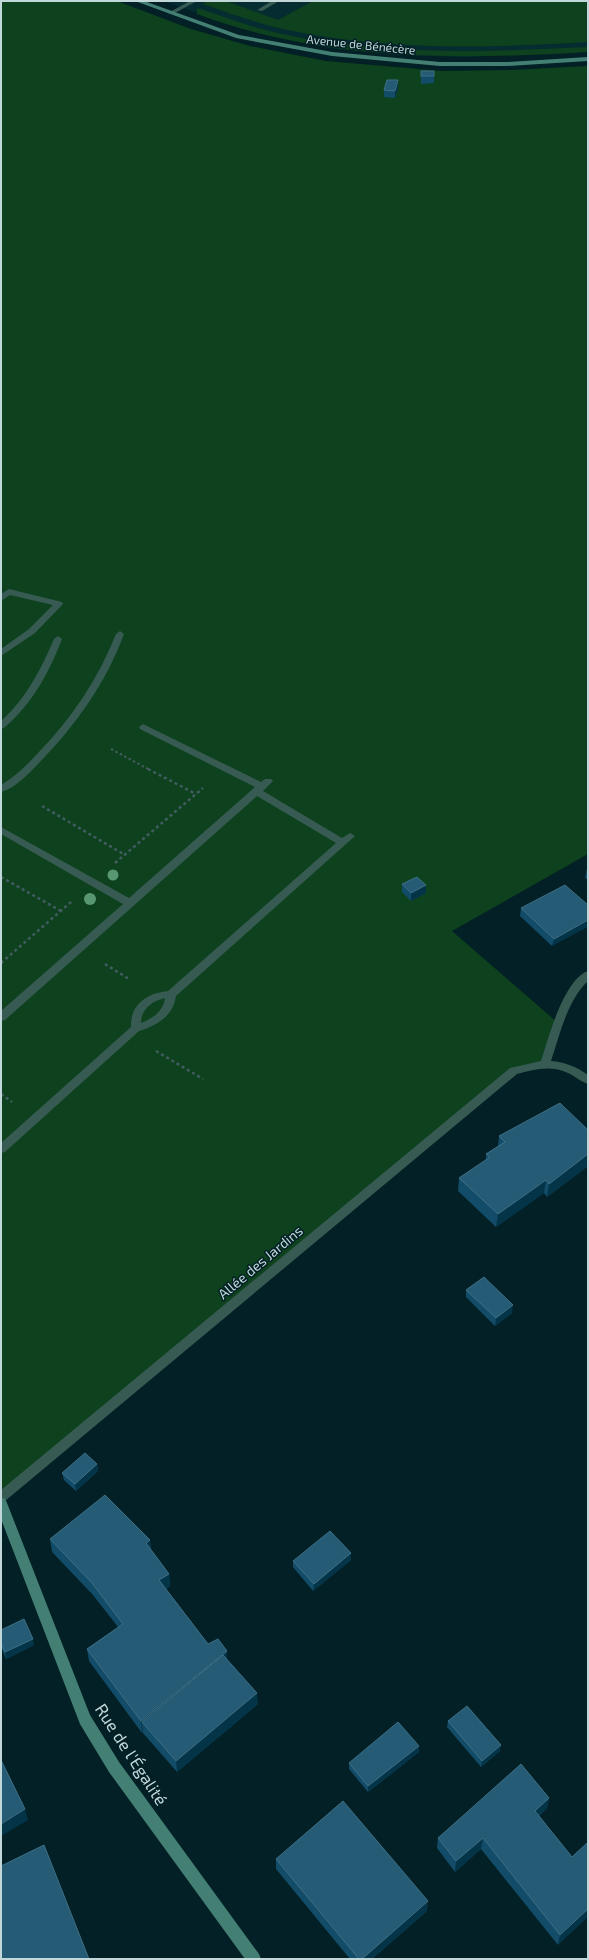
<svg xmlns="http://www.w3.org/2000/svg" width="589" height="1960" viewBox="0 0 589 1960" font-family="'Exo 2',sans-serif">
<rect width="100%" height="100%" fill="#022025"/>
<polygon fill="#042c31" points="164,1 588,1 588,52 463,57 400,55 328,48 259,33 210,18"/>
<g fill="#0e411d">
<polygon points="1,1 117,1 191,29 250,46 326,61 442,71 512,70 588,66 588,854 452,931 558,1023 545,1064 514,1071 1,1497"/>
<path d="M208 1H226L278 20 313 1H588V42C486 48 384 51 283 29 256 23 229 13 203 4Z"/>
<path d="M197 8C225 17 253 28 282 34 383 56 485 52 588 47V52C456 60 322 61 197 14Z"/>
</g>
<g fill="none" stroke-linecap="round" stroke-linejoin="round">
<polyline stroke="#425d61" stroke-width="2" stroke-dasharray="2.5 2.5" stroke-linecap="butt" points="111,749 150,770"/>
<g stroke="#425d61" stroke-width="2.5" stroke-dasharray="3 3" stroke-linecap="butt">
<polyline points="148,769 196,794"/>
<polyline points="42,806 125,855"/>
<polyline points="115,863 203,788"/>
<polyline points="1,877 61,911"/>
<polyline points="1,963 71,902"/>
<polyline points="105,964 129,979"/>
<polyline points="156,1051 203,1079"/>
<polyline points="1,1094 12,1102"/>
</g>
<g fill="#375b53" fill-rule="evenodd">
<polygon points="190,1 197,1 173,14 168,13"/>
<polygon points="272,1 279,1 262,11 257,10"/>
<polygon points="9,589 62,602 63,604 35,633 1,656 1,649 29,629 53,605 10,595 1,601 1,594"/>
<path d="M120 631 124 634C106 683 76 725 39 763 29 773 16 788 1 792V785C15 777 27 765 38 753 72 718 98 679 116 634Z"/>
<path d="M58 636 62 639C49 673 32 704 4 728L1 729V721C26 699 41 669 54 639Z"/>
<path d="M143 724 261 782 265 779H271L273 781 263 791 342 838 350 833 355 836 176 996C173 1016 158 1025 139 1031L5 1152 1 1153V1143L131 1027C130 1004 148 993 168 991L336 843 257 796 5 1020 1 1021V1011L123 904 1 834V827L129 898 255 787 140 729 139 727ZM165 998C163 1012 153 1018 141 1023 141 1009 152 1001 165 998Z"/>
</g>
<path fill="#375b53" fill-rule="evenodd" d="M588 971V981C567 1001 560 1034 551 1061 565 1062 577 1067 588 1075V1084C581 1082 575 1076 568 1073 552 1065 534 1069 517 1074L5 1501 1 1503V1490L510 1068 541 1061C548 1039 564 979 588 971Z"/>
<g fill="#437f73" fill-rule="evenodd">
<polygon points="135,1 144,1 239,35 332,52 440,62 506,62 588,57 588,61 506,66 440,66 332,56 236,38"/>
<polygon points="1,1497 5,1499 7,1503 90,1715 119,1762 259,1954 261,1959 245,1959 109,1772 80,1724 1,1519"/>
</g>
</g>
<g fill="#599773">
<circle cx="113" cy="875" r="5.5"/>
<circle cx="90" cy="899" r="6"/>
</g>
<g fill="#124c69">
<polygon points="421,71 434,71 434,83 421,84"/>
<polygon points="398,80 398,88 395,98 384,97 384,90"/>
<polygon points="588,863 588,880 585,878"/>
<polygon points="402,884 426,893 411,901 402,892"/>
<polygon points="588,905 552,946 520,916 521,908"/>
<polygon points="588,1130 588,1166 547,1197 544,1193 496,1227 458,1191 459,1178 486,1160 486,1154 498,1146 499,1136"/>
<polygon points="466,1290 512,1313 495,1326 466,1297"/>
<polygon points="97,1464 98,1471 76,1491 64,1480 62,1473"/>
<polygon points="50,1539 150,1540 151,1550 169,1574 170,1586 166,1589 208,1644 227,1651 227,1660 258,1704 177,1772 143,1733 143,1732 142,1733 89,1661 87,1649 118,1627 93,1595 52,1552"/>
<polygon points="351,1560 313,1591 293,1567 293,1561"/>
<polygon points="1,1630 34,1645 6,1659 1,1647"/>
<polygon points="448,1721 500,1751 481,1767 447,1727"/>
<polygon points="419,1752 368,1792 349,1769 349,1763"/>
<polygon points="549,1798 547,1808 539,1816 572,1857 587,1843 558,1945 481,1849 455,1872 437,1848 438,1838"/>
<polygon points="276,1859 427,1911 372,1959 350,1959 276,1869"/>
</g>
<g fill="#043448">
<polygon points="398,80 398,88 395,98 395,91"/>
<polygon points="426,885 426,893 411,901 411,893"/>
<polygon points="588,920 588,927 552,946 554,939"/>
<polygon points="588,1154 588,1166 547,1197 549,1184"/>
<polygon points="546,1180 544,1193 496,1227 498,1214"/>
<polygon points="513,1305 512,1313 495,1326 496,1318"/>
<polygon points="97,1464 98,1471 76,1491 75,1484"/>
<polygon points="150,1540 151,1552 146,1543"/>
<polygon points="351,1553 351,1560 313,1591 314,1584"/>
<polygon points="169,1574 170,1586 161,1592 159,1580"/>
<polygon points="33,1639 34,1645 6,1659 5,1652"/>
<polygon points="227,1651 227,1662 142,1722 143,1732 142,1733 141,1721"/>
<polygon points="257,1693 258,1704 177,1772 176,1761"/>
<polygon points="501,1745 500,1751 481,1767 482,1761"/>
<polygon points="419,1746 419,1752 368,1792 368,1786"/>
<polygon points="549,1798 547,1808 532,1821 535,1811"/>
<polygon points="25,1809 28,1820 1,1836 1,1824"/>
<polygon points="483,1838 481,1849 455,1872 456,1861"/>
<polygon points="428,1901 427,1911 372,1959 362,1959"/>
<polygon points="588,1909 588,1917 558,1945 560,1935"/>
</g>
<g fill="#255b75" stroke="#3e6f85">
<rect x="421" y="71" width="13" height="5"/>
<polygon points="387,80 398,80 395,91 384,90"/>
<polygon points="417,877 426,885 411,893 402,884"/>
<polygon points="565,885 588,905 588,920 554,939 521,908"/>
<polygon points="560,1103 588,1130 588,1154 549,1184 546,1180 498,1214 459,1178 490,1157 486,1154 505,1142 499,1136"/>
<polygon points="484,1277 513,1305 496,1318 466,1290"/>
<polygon points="85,1453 97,1464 75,1484 62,1473"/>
<polygon points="105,1495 150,1540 146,1543 169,1574 159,1580 208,1644 218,1639 227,1651 141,1721 87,1649 123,1624 92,1583 50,1539"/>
<polygon points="330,1531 351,1553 314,1584 293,1561"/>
<polygon points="24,1619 33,1639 5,1652 1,1644 1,1630"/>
<polygon points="223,1655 257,1693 176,1761 142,1722"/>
<polygon points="467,1706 501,1745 482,1761 448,1721"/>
<polygon points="398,1722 419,1746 368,1786 349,1763"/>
<polygon points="1,1760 25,1809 1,1824"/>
<polygon points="521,1764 549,1798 535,1811 572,1857 587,1843 588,1844 588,1909 560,1935 483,1838 456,1861 438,1838"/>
<polygon points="343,1801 428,1901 362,1959 359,1959 276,1859"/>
<polygon points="44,1845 89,1959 1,1959 1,1866"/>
</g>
<g text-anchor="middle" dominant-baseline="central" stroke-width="3" stroke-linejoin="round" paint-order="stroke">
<g font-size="12" fill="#c2d7da" stroke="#022025">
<text transform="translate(361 44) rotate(6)">Avenue de Bénécère</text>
</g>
<g font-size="14" fill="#c2d7da" stroke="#022025">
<text transform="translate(260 1262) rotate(-40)">Allée des Jardins</text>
</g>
<g font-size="17" fill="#c2d7da" stroke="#022025">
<text transform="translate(132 1754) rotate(57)">Rue de l'Égalité</text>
</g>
</g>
<rect width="589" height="1960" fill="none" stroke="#c2d7da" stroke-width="4"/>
</svg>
